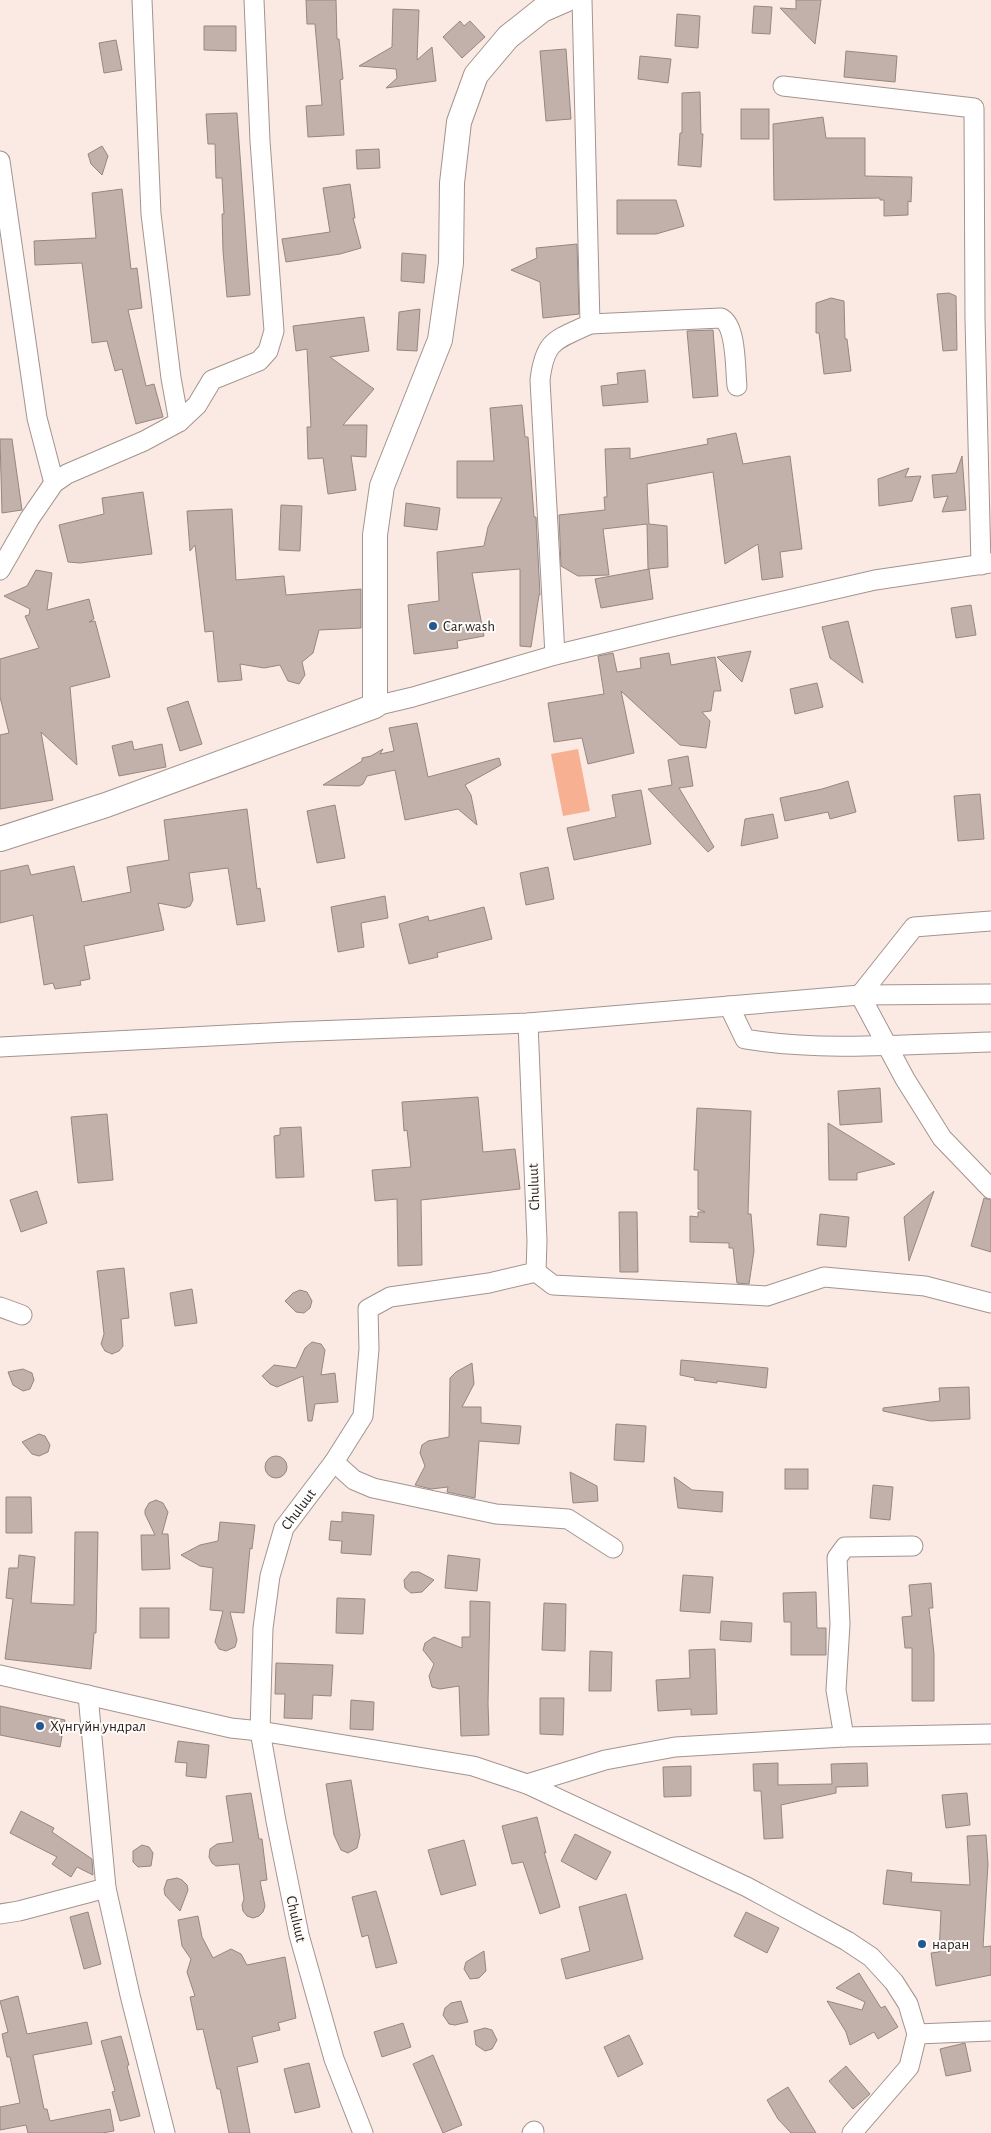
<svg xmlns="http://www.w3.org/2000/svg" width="991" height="2133" viewBox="0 0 991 2133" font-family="'Alegreya Sans',sans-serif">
<rect width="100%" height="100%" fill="#fbeae3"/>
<polygon fill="#f7b091" points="578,749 590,811 563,816 551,754"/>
<g fill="#c1b1aa" stroke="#958780">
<polygon points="306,0 336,0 337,39 339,39 343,79 340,80 344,135 308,137 306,106 322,105 315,24 307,24"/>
<polygon points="796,0 821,0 815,44 780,8 796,9"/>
<polygon points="754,6 772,7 770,34 752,33"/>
<polygon points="393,9 419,10 417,60 432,47 436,81 386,88 397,78 396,69 359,66 392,47"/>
<polygon points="677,14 700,16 698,48 675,46"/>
<polygon points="460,21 464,26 470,21 485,37 462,58 443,37"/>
<polygon points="204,26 236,26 236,51 204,50"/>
<polygon points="116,40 122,70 104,73 99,43"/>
<polygon points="566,49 571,119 546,121 540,51"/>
<polygon points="846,51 897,56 895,82 844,77"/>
<polygon points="640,56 671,59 668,83 638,79"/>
<polygon points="700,92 701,134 703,134 701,167 678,165 680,133 682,133 682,93"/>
<rect x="741" y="109" width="28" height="30"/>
<polygon points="237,113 250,295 227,297 223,251 222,214 224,214 222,178 216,178 215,144 208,144 206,114"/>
<polygon points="823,117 826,138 865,138 865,176 912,177 911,202 908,201 908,215 884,216 884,200 880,200 880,198 774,200 773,124"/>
<polygon points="102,146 108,156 102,175 91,164 88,154"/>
<polygon points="379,149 380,168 357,169 356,150"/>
<polygon points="350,184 355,218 353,218 361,248 340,254 286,262 282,239 330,232 323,188"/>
<polygon points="122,189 131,269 137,268 142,308 128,310 146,386 154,384 163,417 136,424 122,369 115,371 107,341 92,343 82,263 35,265 34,241 96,238 92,193"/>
<polygon points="617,200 676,200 684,226 656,234 617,234"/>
<polygon points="577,244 579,314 543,318 540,282 511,270 537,258 536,248"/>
<polygon points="402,253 426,255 424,283 401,281"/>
<polygon points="949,293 956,296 957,350 943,351 937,294"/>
<polygon points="831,298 844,301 845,339 847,339 851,371 824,374 819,333 816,333 816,303"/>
<polygon points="420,309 417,351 397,350 399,312"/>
<polygon points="364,317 369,351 330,357 374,389 343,425 367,425 366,457 351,456 356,490 328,494 323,458 308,459 307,427 311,427 307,349 296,351 293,326"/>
<polygon points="713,330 718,396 693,398 687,331"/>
<polygon points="645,370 648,402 603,406 601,386 618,384 617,373"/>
<polygon points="522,405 525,437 528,437 534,517 536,517 540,595 539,595 531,647 520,646 520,569 472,573 484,636 457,641 458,648 414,654 408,605 439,601 437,552 484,546 488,527 502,498 457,498 457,461 494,461 490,408"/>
<polygon points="736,433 743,464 790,456 802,549 780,552 783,577 762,580 758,544 725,564 713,472 647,484 649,524 667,526 668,567 648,569 647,524 603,529 609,575 578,576 561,566 559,515 605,510 604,497 607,497 605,449 630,448 630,459 708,444 707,439"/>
<polygon points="0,439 12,439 22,510 2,513"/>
<polygon points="962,456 966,510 942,512 948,496 934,498 932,475 956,473"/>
<polygon points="909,468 905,477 921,476 912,501 879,506 878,479"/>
<polygon points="143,492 152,554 80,563 68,562 59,525 104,514 102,498"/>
<polygon points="406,503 440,508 437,530 404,526"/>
<polygon points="281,505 302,506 300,551 279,550"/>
<polygon points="232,509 236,580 284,576 286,595 361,589 361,628 319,630 313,653 302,662 305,675 299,684 288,681 280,665 264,668 240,664 242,680 218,682 213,631 205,632 195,545 190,551 187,511"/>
<polygon points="649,569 653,599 601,608 595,579"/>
<polygon points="36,570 52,573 47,610 89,599 94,619 89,622 95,621 110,677 70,687 77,765 41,732 53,800 0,809 0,735 9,733 0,697 0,659 39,648 25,616 29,615 30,609 4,596 27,586"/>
<polygon points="971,605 976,635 956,638 951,608"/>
<polygon points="848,621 863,683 830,658 822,627"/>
<polygon points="751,651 742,682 717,657"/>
<polygon points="613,653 617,672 641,668 640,658 669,653 671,665 715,657 721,691 714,691 711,711 702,712 710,721 706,748 680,745 621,691 634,753 588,764 582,738 554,742 548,703 604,694 598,656"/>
<polygon points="817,683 823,707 795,714 790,689"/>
<polygon points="188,701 202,744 180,751 167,708"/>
<polygon points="417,723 428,777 499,758 501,765 465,785 471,795 477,825 458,809 405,820 395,770 367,776 363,784 359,786 323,785 362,761 362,758 371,756 383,749 380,754 394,751 389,728"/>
<polygon points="132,741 134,750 162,744 166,767 119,776 112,746"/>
<polygon points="688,756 693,786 679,788 714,847 708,852 648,789 672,785 668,760"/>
<polygon points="848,781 856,812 830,819 828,812 785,821 780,798 822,789"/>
<polygon points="641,790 651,844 574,860 567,828 616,817 612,795"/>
<polygon points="980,794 984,839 958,841 954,796"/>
<polygon points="335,805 345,858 317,863 307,811"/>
<polygon points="247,809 257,889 260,888 265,921 237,925 228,868 189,873 193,900 190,906 185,908 158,903 164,930 84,946 90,979 80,981 81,985 55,989 53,983 44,985 33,915 0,923 0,871 28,865 31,875 74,866 82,902 131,892 127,867 169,860 164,820"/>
<polygon points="773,814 778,838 741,846 745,819"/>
<polygon points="548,867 554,899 526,905 520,873"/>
<polygon points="385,896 388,918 361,923 364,947 338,952 331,907"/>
<polygon points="484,907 492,939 437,953 438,957 409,964 399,924 428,916 429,921"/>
<polygon points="880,1088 882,1122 840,1125 838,1091"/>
<polygon points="478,1097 483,1152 515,1149 520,1189 421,1200 422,1265 398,1266 397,1199 375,1201 372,1170 411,1167 407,1130 404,1131 402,1102"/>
<polygon points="697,1108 751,1111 748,1214 751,1214 754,1251 749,1284 737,1283 733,1248 729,1248 729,1243 690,1242 690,1216 698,1217 698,1212 705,1212 698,1209 698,1170 694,1170"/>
<polygon points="107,1114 113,1180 78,1183 71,1117"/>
<polygon points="828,1123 895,1164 857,1173 857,1180 829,1180"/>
<polygon points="301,1127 304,1177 276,1178 274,1136 280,1135 280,1128"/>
<polygon points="37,1191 47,1223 21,1232 10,1200"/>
<polygon points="934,1191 909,1261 904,1217"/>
<polygon points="984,1198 991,1200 991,1252 971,1246"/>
<polygon points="619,1212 637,1212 638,1272 620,1272"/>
<polygon points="820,1214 849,1217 846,1247 817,1245"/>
<polygon points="124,1268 129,1318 121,1319 123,1346 119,1351 112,1354 105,1351 101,1344 104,1334 97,1271"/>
<polygon points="192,1289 197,1323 175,1326 170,1293"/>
<polygon points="300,1290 307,1292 312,1301 310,1308 304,1313 296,1312 285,1301 293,1293"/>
<polygon points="312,1342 321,1344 325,1350 321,1375 335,1373 338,1402 315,1404 312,1421 308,1421 303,1376 277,1387 270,1384 262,1376 274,1365 296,1368 305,1348"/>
<polygon points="681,1360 768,1368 766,1388 717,1381 717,1383 694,1380 695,1378 680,1375"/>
<polygon points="472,1363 474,1384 462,1407 481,1407 481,1423 521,1426 519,1444 479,1441 475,1498 447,1492 448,1487 431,1489 415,1485 425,1466 420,1453 422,1445 428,1441 449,1437 450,1378 456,1372"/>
<polygon points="23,1369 32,1373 34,1380 30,1389 23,1391 13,1385 8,1372"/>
<polygon points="969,1387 970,1419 930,1421 883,1411 883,1408 940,1401 939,1388"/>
<polygon points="616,1424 646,1426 644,1462 614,1460"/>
<polygon points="39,1434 45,1436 50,1445 48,1452 39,1456 32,1454 22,1442"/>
<circle cx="276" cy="1467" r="11"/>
<rect x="785" y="1469" width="23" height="20"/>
<polygon points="570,1472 597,1486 598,1501 573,1503"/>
<polygon points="674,1477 692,1490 723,1492 722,1512 678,1508"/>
<polygon points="873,1485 893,1487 890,1520 870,1518"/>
<polygon points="6,1497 31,1497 32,1533 6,1533"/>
<polygon points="156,1500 163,1503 168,1512 162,1534 168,1534 170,1569 142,1570 141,1535 155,1535 145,1514 145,1510 149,1503"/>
<polygon points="342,1512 374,1515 371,1555 341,1553 342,1541 329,1540 331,1521 342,1522"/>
<polygon points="220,1522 255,1525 252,1549 250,1548 244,1613 230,1612 237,1640 235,1647 226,1651 219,1649 215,1642 223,1611 210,1610 213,1568 200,1566 181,1555 200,1545 218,1541"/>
<polygon points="75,1532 98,1532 96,1633 94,1633 91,1669 5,1659 13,1599 6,1598 9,1568 18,1568 19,1555 35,1557 31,1603 74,1605"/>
<polygon points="448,1555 480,1559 477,1591 445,1588"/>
<polygon points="411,1572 419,1572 434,1580 422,1592 411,1593 405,1588 404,1580"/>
<polygon points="683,1575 713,1577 710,1613 680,1611"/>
<polygon points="931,1583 933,1608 929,1608 934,1654 934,1701 912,1701 912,1648 905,1648 902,1617 912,1616 909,1585"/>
<polygon points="816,1592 817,1628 826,1628 826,1655 791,1655 791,1622 784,1622 783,1593"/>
<polygon points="337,1598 365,1599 363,1634 336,1633"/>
<polygon points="470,1601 490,1602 488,1703 489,1735 461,1736 459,1686 440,1689 432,1687 429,1676 434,1664 423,1650 425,1643 434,1637 462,1648 462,1637 470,1637"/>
<polygon points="544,1603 566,1604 565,1651 542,1650"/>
<rect x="140" y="1608" width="29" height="30"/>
<polygon points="721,1621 752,1623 751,1642 720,1640"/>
<polygon points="715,1649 717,1714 691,1715 691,1709 658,1711 656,1680 690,1678 689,1650"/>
<polygon points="590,1651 612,1652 611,1691 589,1691"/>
<polygon points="276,1663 333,1665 331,1696 313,1695 312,1719 284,1718 285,1694 275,1694"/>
<polygon points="540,1698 564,1698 563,1735 540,1734"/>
<polygon points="351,1700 374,1702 373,1730 350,1729"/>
<polygon points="0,1706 65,1720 60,1747 0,1735"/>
<polygon points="178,1741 209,1745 206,1778 186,1776 187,1763 175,1762"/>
<polygon points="778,1763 778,1785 832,1784 831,1764 867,1763 868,1786 836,1787 836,1793 781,1805 783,1838 764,1839 761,1791 754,1791 753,1764"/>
<polygon points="691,1766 691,1796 664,1797 663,1767"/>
<polygon points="351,1780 360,1835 357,1848 348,1853 341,1850 334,1835 326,1784"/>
<polygon points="251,1793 259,1839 262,1839 267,1880 260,1881 265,1906 263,1912 259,1916 253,1918 247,1916 243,1911 242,1905 244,1899 239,1864 216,1866 212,1863 209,1857 210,1849 217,1844 233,1842 226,1796"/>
<polygon points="967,1793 970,1825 946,1828 942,1795"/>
<polygon points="21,1811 54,1828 52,1832 92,1859 93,1875 77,1867 71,1877 52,1864 57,1857 10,1833"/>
<polygon points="537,1817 546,1853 544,1852 560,1907 540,1914 523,1862 512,1864 502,1826"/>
<polygon points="575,1834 611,1852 596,1880 561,1861"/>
<polygon points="986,1835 988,1864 983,1947 991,1946 991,1975 936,1986 931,1953 939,1952 941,1911 883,1904 887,1870 912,1873 911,1882 970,1885 967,1836"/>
<polygon points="464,1840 476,1885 441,1895 428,1850"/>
<polygon points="142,1845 149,1847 153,1853 151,1866 138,1867 133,1862 133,1851"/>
<polygon points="177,1878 182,1880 187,1885 188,1890 180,1911 165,1895 164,1889 167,1880"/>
<polygon points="376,1891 397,1963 376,1968 368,1935 362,1937 352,1897"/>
<polygon points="626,1894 643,1959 566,1979 561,1959 590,1951 579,1907"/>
<polygon points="88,1912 101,1964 84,1969 70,1917"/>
<polygon points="746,1912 779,1928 767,1953 734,1936"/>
<polygon points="198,1916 202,1937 213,1958 231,1949 241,1954 247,1965 285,1957 296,2018 278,2023 280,2030 252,2037 258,2062 237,2067 250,2133 229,2133 220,2089 217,2089 203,2029 197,2030 190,1997 195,1996 187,1972 191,1959 182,1946 178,1920"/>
<polygon points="484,1951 486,1971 479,1978 470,1979 464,1969 466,1962"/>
<polygon points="859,1973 881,2008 885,2006 898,2027 878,2039 874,2032 850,2045 846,2032 827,2001 862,2010 865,2002 836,1988"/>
<polygon points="18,1996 27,2034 87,2022 92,2044 33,2055 44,2109 47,2109 50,2121 110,2109 114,2131 102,2133 28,2133 26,2125 0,2130 0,2107 20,2103 10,2057 7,2057 2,2034 8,2032 0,2001"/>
<polygon points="461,2001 468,2022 455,2025 449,2024 443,2015 445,2008 451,2003"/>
<polygon points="403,2023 411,2047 382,2057 374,2032"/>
<polygon points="485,2028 492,2030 497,2040 492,2049 485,2051 476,2045 474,2031"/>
<polygon points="629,2035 643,2064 618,2077 604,2047"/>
<polygon points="121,2036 129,2065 127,2066 140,2116 120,2121 112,2092 115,2091 101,2041"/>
<polygon points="965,2043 971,2071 946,2076 940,2049"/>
<polygon points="433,2055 462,2125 443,2133 413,2064"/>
<polygon points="309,2063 320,2107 295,2113 284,2069"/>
<polygon points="846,2066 870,2094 853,2109 829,2081"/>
<polygon points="788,2087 805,2115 816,2133 791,2133 778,2119 767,2100"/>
</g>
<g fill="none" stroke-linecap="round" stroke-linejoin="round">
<defs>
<g id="minor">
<polyline points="142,0 151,214 171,378 179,422"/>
<polyline points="783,86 974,108 975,319 981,565"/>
<polyline points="0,161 37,418 54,483"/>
<path d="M590 324 721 318C737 326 735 369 737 386"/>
<polyline points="0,570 30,518 54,483 67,474 144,441 179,422 197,405 212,380 259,361 268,351 274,331 260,141 254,0"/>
<path d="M555 655 540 380C545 339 556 340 590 324L582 0"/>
<polyline points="375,706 413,697 555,655 671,627 875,580 991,563"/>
<polyline points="991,921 914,927 860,995 905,1079 942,1138 991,1189"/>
<path d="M729 1006 745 1039C822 1052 912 1044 991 1042"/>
<polyline points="0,1047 287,1032 528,1023 860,995 991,994"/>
<polyline points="536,1272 553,1285 767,1296 824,1277 925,1286 991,1303"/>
<polyline points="0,1307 22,1315"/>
<polyline points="334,1462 354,1480 373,1488 496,1514 568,1519 613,1548"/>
<polyline points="0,1675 231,1728 260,1731 473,1766 527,1784 747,1887 847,1941 871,1957 894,1982 908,2004 917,2034 909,2067 852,2133"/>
<polyline points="88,1695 106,1888 130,1995 165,2133"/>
<polyline points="844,1737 836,1690 840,1624 837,1558 845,1547 913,1546"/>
<polyline points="527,1784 605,1760 675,1747 844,1737 991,1734"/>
<polyline points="0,1914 19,1911 106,1888"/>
<polyline points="917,2034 991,2031"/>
<path id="s1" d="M363 2133 334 2059 299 1935 276 1821 260 1731 263 1628 270 1576 284 1528 334 1462 363 1416 369 1349 368 1309 390 1297 489 1283 536 1272 537 1241 528 1023"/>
<polyline points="532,2133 534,2131"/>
</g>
<polyline id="tertiary" points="0,839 106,805 375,706 375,535 382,486 440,340 451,263 452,183 459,122 476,75 508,37 542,10 565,0"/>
</defs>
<use href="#minor" stroke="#a3948d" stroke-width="21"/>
<use href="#tertiary" stroke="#a3948d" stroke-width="26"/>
<use href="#minor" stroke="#fff" stroke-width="19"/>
<use href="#tertiary" stroke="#fff" stroke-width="24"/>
</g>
<g fill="#245890" stroke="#fefbf9" stroke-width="2">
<circle cx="433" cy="626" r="5"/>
<circle cx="40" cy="1726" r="5"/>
<circle cx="922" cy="1944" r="5"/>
</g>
<g text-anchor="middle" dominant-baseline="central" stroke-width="4" stroke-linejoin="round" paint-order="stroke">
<g font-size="15" fill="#241e1c" stroke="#fefbf9" text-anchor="start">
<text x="443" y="626">Car wash</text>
<text x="50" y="1726">Хүнгүйн ундрал</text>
<text x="932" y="1944">наран</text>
</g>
<g font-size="15" fill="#241e1c" stroke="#fefbf9">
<text transform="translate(534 1187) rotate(-92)">Chuluut</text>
<text stroke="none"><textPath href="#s1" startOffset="645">Chuluut</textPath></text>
<text transform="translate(296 1919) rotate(77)">Chuluut</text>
</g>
</g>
</svg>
